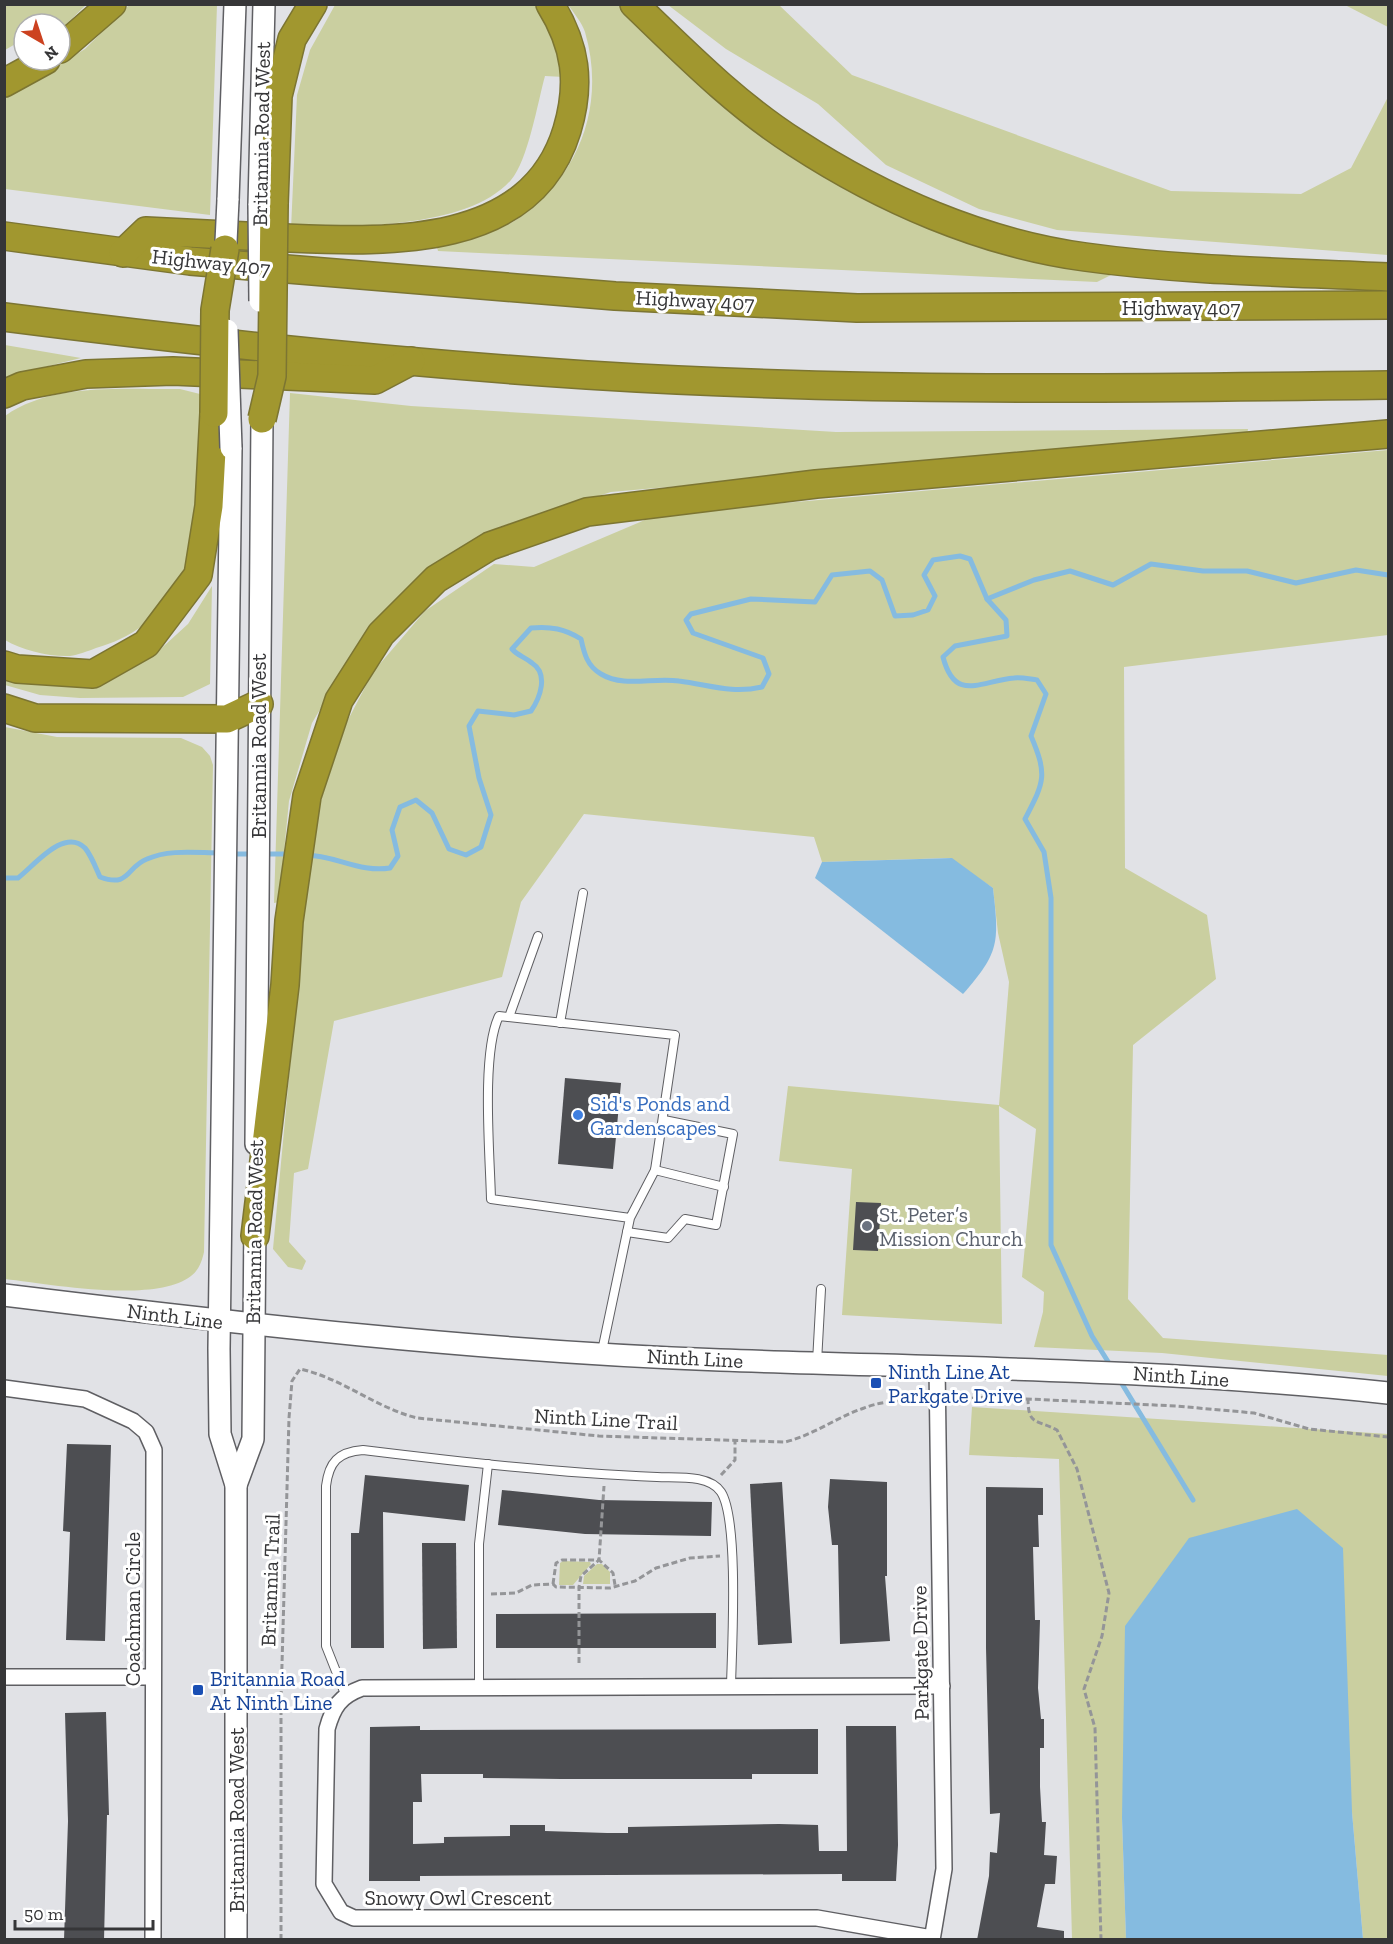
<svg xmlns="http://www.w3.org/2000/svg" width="1393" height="1944" viewBox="0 0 1393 1944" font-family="'Zilla Slab',serif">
<rect width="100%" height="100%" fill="#e1e2e6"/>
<g fill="#cacfa0">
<polygon points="5,4 86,4 86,5 60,30 60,24 24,24 24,39 5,50"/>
<path d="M537 4 558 44 564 77 545 76C538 101 528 161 511 180 467 230 354 225 291 229L297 95 310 50 335 5Z"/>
<path d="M619 4C649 34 678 68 710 95 803 171 909 232 1027 260 1055 267 1084 270 1113 274L1097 282 438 251 437 247C464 240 496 234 519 218 580 175 606 104 585 32 582 23 574 13 568 5Z"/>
<polygon points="129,5 217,5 210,215 5,189 4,98 85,49"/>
<polygon points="668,5 779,5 852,75 1171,191 1301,194 1351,168 1388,97 1388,255 1057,230 979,209 886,165 818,104 726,49"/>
<polygon points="1345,5 1388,5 1388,27"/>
<polygon points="5,345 81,358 20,373 5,381"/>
<path d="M180 389 208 396C203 491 211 616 96 648 88 651 78 655 70 656 49 657 22 650 5 640V416C53 382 124 390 180 389Z"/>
<polygon points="290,393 411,406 836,432 1248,429 1247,436 611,492 499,527 431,569 362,639 312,723 289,801 279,902 274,903"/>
<polygon points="1388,450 1388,635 1124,667 1125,868 1207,915 1216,979 1133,1045 1128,1299 1163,1338 1388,1355 1388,1376 1162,1353 1034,1347 1043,1312 1044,1292 1022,1277 1036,1129 999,1106 1002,1324 842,1315 852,1169 779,1161 788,1086 999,1105 1009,982 998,933 993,888 949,858 822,862 814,837 584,814 521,902 502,977 334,1021 308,1169 294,1173 289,1242 306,1261 302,1270 288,1267 273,1249 307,883 317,815 338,739 373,672 425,611 494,564 534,567 659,514"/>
<polygon points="212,586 210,684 183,697 80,698 40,695 5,685 4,670 110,676 154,655 188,624"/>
<path d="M5 727 57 737 181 738 202 747 210 756 213 765 204 1252C202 1261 199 1270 191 1276 155 1304 49 1284 5 1279Z"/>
<polygon points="972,1407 1388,1434 1388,1939 1363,1939 1352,1812 1122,1818 1126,1939 1072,1939 1059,1459 969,1455"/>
<polygon points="563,1561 590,1562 591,1564 573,1585 559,1585 560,1563"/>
<polygon points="597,1564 602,1564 610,1572 610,1584 583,1584 584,1576"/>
</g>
<g fill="#85bbe0">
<path d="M952 858 993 888C999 942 1000 952 963 994L815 878 822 862Z"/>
<polygon points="1297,1509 1343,1548 1352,1812 1363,1939 1126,1939 1122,1818 1125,1626 1189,1538"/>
</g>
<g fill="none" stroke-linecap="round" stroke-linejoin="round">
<g stroke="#85bbe0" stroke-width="5">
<polyline points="987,599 1034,580 1070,571 1113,585 1151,564 1203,571 1247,571 1296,583 1356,570 1388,575"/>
<polyline points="230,854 254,854"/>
<polyline points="263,854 290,854"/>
<path d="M305 855C335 855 360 873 390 868L398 856 392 830 400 807 416 800 432 813 449 849 466 855 481 847 491 815 479 778 469 726 478 711 514 715 531 711C540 698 549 674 532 663 525 657 518 656 512 649L531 628C551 626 565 629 581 639 584 653 587 666 601 674 624 688 653 677 679 681 710 685 731 694 762 687L769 674 763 658 693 633 686 620 691 614 751 599 815 602 832 575 870 571 882 580 895 616 913 615 928 610 935 596 924 575 933 560 960 556 970 559 987 599 1006 620 1007 636 955 646 943 657C955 703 980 681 1014 678 1021 677 1029 679 1037 680L1046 694 1031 736C1048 776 1044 782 1025 819L1044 852 1051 898V1245L1092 1336 1112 1368"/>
<path d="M4 878H18C34 866 64 827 85 848 91 855 96 868 100 877 130 888 126 867 147 859 170 849 196 853 221 853"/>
<polyline points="1119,1379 1193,1500"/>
</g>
</g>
<g fill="#4d4e52">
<polygon points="565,1078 621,1083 613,1169 558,1164"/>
<polygon points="856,1202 881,1203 878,1251 853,1250"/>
<polygon points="67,1444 111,1445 105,1641 66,1640 70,1532 63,1531"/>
<polygon points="365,1475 469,1485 465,1521 383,1512 384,1648 351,1648 351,1533 359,1533"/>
<polygon points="830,1479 887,1482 887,1576 885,1576 890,1641 840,1644 838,1545 832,1545 828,1507"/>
<polygon points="782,1482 792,1643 758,1645 750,1484"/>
<polygon points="986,1487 1043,1488 1043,1515 1038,1515 1039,1547 1033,1547 1035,1620 1040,1620 1038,1688 1041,1719 1044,1719 1044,1748 1040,1748 1040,1787 1042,1822 1046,1822 1044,1855 1057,1856 1055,1884 1045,1884 1037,1927 1064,1931 1064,1940 977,1940 989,1876 990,1852 997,1853 1000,1813 990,1814 986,1648"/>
<polygon points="502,1490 599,1500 712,1502 711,1536 585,1534 498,1525"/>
<polygon points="422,1543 456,1543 457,1648 423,1649"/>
<polygon points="716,1613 716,1648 496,1648 496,1614"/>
<polygon points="106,1712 109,1815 107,1815 104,1940 64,1940 68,1821 65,1713"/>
<polygon points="420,1726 420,1730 818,1729 818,1774 752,1774 752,1779 561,1779 483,1778 483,1774 421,1774 422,1802 413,1802 413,1844 444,1843 444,1837 510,1836 510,1825 545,1825 545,1831 607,1833 628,1833 628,1827 779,1824 818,1825 819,1851 847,1851 846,1726 896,1726 898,1845 896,1881 842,1881 842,1874 420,1876 420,1881 369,1881 370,1727"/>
</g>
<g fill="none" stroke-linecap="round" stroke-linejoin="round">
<defs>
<g id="service">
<polyline points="509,1017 538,936"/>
<polyline points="560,1023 583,893"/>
<polyline points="655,1170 724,1187"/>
<polyline points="627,1232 668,1238 685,1219 716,1225 733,1134 664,1120"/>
<path d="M602 1351 630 1218 655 1170 675 1035 499 1016C481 1053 490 1155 491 1199L630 1218"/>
<polyline points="817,1362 821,1289"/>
<polyline points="479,1687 479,1544 488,1464"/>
<path d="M345 1694 326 1646V1486C329 1462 338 1452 363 1450 461 1462 559 1473 657 1477 676 1478 709 1474 721 1492 739 1520 732 1647 731 1685"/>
</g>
<g id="minor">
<polyline points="4,1388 85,1399 133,1421 146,1432 154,1450 153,1940"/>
<polyline points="4,1677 152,1677"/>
<path d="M932 1938 817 1918H354L341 1912 324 1884 327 1729C333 1707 340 1696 362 1688L942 1686"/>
<polyline points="932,1940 944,1869 937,1366"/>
</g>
<g id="secondary">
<polyline points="228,200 235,4"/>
<polyline points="259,205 264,4"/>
<polyline points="231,448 219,1349 220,1434 236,1485 236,1940"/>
<polyline points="256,1144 262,419"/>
<path d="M4 1295C242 1324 480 1351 720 1360 943 1368 1166 1369 1388 1393"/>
<polyline points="236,1485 253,1439 255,1220"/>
</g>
<g id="motorway">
<path d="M634 4C685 53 736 105 796 143 882 199 982 243 1085 257 1185 271 1288 272 1388 277"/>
<polyline points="60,49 112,4"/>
<polyline points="4,83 46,60"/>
<polyline points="274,204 278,96 292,39 313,4"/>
<polyline points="4,236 190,261 615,296 857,308 1388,305"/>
<path d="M123 253 146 231C193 233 240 236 287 238 387 242 531 249 567 130 581 83 576 46 550 4"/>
<path d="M4 317C198 342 392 362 587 375 854 392 1122 389 1388 385"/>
<polyline points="4,394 22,386 86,374 173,371 375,380 411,361"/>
<polyline points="4,665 17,669 93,674 146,644 198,575 209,506 214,413"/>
<polyline points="4,708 35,718 227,719 259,704"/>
<polyline points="255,1236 285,985 289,921 307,796 339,700 381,634 436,579 490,546 587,512 816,484 1388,434"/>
</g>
</defs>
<use href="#service" stroke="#5f5f63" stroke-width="10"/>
<use href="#minor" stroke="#5f5f63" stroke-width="18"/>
<use href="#secondary" stroke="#5f5f63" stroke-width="24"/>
<use href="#motorway" stroke="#7c7532" stroke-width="30"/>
<g stroke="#949598" stroke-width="3" stroke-dasharray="6 3" stroke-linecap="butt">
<path d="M1028 1398C1028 1426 1036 1419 1057 1430L1077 1469 1109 1593 1102 1636 1084 1689 1095 1728 1101 1940"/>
<polyline points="954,1400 986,1397 1176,1406 1254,1413 1309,1429 1388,1437"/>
<polyline points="721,1475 735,1460 735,1440"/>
<polyline points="553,1584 556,1563 562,1560 599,1560 613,1573 615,1585"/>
<polyline points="491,1594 516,1593 532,1585 553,1584 556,1587 610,1588 635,1581 656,1568 690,1558 720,1556"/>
<polyline points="579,1663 579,1587 581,1576 599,1560 604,1486"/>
<path d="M281 1940V1699L289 1418 292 1381 300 1369C342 1378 376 1408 417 1418L599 1436 785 1442C814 1435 837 1417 864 1408 882 1401 902 1400 921 1400"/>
</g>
<use href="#service" stroke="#fff" stroke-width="8"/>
<use href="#minor" stroke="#fff" stroke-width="15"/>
<use href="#secondary" stroke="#fff" stroke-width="21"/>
<use href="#motorway" stroke="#a1972f" stroke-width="27"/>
<defs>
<g id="secondary-bridge">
<polyline points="259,205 260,301"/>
<polyline points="225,263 228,200"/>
<polyline points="227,330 231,448"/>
</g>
<g id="motorway-bridge">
<polyline points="214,413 215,310 225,249"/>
<polyline points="262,419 272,376 274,204"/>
</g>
</defs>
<use href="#secondary-bridge" stroke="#5f5f63" stroke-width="24" stroke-linecap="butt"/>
<use href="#motorway-bridge" stroke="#7c7532" stroke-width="30" stroke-linecap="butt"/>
<use href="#secondary-bridge" stroke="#fff" stroke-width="21"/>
<use href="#motorway-bridge" stroke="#a1972f" stroke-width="27"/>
</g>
<circle fill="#3f7fe0" stroke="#fff" stroke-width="2" cx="578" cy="1115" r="6"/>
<circle fill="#6b7280" stroke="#fff" stroke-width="2" cx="867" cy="1226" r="6"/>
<g fill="#1a4fb4" stroke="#fff" stroke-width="2">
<rect x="870" y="1377" width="12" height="12" rx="3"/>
<rect x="192" y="1684" width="12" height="12" rx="3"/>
</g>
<g text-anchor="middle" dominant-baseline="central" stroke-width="6" stroke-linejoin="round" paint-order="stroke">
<g font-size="21" fill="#363638" stroke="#fff">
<text transform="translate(261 134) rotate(-89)">Britannia Road West</text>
<text transform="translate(211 262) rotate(6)">Highway 407</text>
<text transform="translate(695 300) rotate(3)">Highway 407</text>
<text x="1181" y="307">Highway 407</text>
<text transform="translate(258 746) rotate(-90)">Britannia Road West</text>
<text transform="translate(254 1232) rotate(-89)">Britannia Road West</text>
<text transform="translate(175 1316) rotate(7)">Ninth Line</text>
<text transform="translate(695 1358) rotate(3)">Ninth Line</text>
<text transform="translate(1181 1376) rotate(4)">Ninth Line</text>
<text transform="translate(606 1419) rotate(3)">Ninth Line Trail</text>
<text transform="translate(270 1580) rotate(-88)">Britannia Trail</text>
<text transform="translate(132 1609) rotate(-90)">Coachman Circle</text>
<text transform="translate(920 1653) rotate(-91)">Parkgate Drive</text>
<text transform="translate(236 1820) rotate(-90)">Britannia Road West</text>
<text x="458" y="1897">Snowy Owl Crescent</text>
</g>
<g font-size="21" fill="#366cbe" stroke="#fff" text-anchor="start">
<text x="590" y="1103">Sid's Ponds and<tspan x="590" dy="24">Gardenscapes</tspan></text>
</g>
<g font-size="21" fill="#5b616d" stroke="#fff" text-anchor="start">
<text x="879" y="1214">St. Peter’s<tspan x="879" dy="24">Mission Church</tspan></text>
</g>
<g font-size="21" fill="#164399" stroke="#fff" text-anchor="start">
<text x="888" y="1371">Ninth Line At<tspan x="888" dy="24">Parkgate Drive</tspan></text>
<text x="210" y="1678">Britannia Road<tspan x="210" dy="24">At Ninth Line</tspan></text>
</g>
</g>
<rect width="1393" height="1944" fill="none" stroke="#363638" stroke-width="12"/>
<g transform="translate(42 42) rotate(141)"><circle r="28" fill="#ffffff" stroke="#afafaf" stroke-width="1.5"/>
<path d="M0-4.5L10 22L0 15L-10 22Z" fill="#cc4220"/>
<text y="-9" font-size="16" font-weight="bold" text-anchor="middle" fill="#363638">N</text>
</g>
<path d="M15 1920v9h138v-9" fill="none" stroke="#363638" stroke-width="3"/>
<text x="24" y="1920" font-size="18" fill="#363638" stroke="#ffffff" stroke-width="4.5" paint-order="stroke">50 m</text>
</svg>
